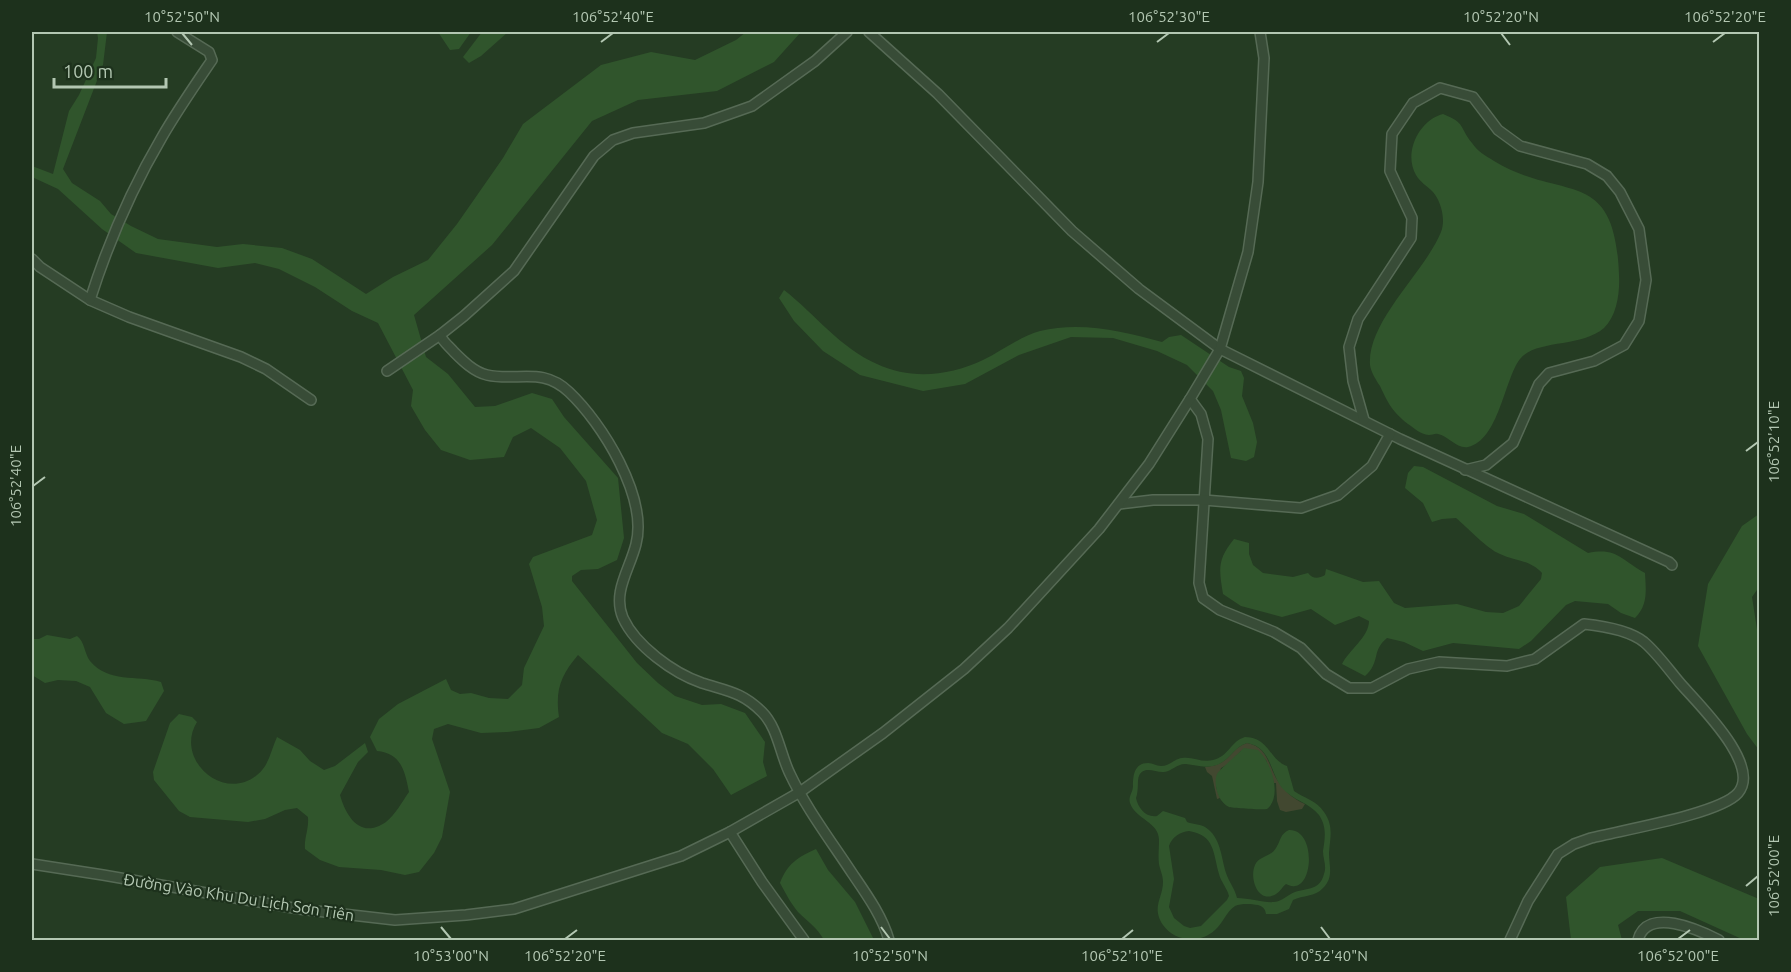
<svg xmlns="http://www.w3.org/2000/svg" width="1791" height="972" viewBox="0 0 1791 972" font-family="Ubuntu,sans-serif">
<rect width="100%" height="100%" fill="#253c23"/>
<path fill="#424830" d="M1247 743C1267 747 1268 763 1276 778 1283 790 1293 799 1305 804L1302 809 1286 812 1280 810 1277 801 1276 783H1274L1266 760 1241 751 1230 763 1221 768 1216 787 1220 798 1217 799 1212 776 1207 772 1205 767C1231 765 1229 749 1247 743Z"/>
<g fill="#30552c" fill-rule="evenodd">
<path d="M97 32H107L103 65 63 169 72 183 100 201 111 214 131 226 158 239 217 247 243 244 282 248 312 259 366 294 393 277 428 260 457 224 503 158 523 124 601 65 651 52 695 60 736 40 746 32H801L774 62 717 91 638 100 592 121 492 245 414 315 426 357 448 374 475 407 495 406 532 393 552 399 564 417 618 478 624 538 617 560 598 569 581 570 572 576V581L637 663 658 683 675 696 702 705 721 704 745 713 765 742 763 762 767 776 731 795 713 769 688 744 662 733 578 655C561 675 555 690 559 717L539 728 507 732 481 733 448 724 434 729 432 739 450 792 442 837 434 853 419 872 405 875 381 870 339 867 320 860 305 849C304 838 309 829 308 817L297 808 285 810 265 819 248 822 190 817 179 811 154 780 153 772 170 723 179 714 192 717 197 722C174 759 223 803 257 775 269 766 271 750 277 737L300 750 310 761 324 770 335 766 365 743 368 752 358 762 340 795C346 816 360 840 386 822 395 815 402 802 409 792 405 771 401 753 377 751L370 737 379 719 398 704 446 679 451 690 460 694 471 693 489 698 508 699 522 685 524 668 544 626 542 607 529 564 533 557 592 535 597 520 586 481 560 448 531 428 513 437 504 457 470 460 441 450 425 430 411 406 413 390 378 323 352 311 315 287 279 269 255 263 218 268 136 253 102 229 58 189 32 177V166L53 174 69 111 79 95 96 58 98 38Z"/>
<polygon points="438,32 471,32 459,49 450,50"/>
<polygon points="482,32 508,32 481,56 469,63 463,57"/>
<path d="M1443 114C1466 123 1459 127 1472 143 1477 151 1486 156 1494 161 1563 203 1615 164 1619 275 1620 292 1617 316 1604 328 1581 348 1536 339 1520 359 1504 380 1499 440 1468 447 1457 449 1448 436 1438 434 1435 433 1432 435 1429 435 1420 434 1414 428 1408 424 1392 411 1389 405 1380 386 1376 380 1371 372 1370 365 1367 321 1425 272 1441 232 1446 220 1441 201 1433 192 1427 186 1420 182 1416 175 1403 153 1419 120 1443 114Z"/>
<path d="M784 290C815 314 840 348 877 364 911 380 949 376 983 360 1002 351 1019 337 1040 331 1080 321 1124 331 1162 342L1169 337 1181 335 1229 367 1241 371 1244 378 1242 396 1253 423 1257 442 1254 457 1246 461 1231 458 1221 410 1213 391 1187 365 1157 351 1113 338 1071 337 1019 355 965 384 923 391 860 375 823 351 794 321 779 298Z"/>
<path d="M1414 466 1423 467 1497 506 1524 514 1588 553C1617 547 1621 560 1645 573 1646 591 1648 605 1635 618L1621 613 1608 604 1575 601 1566 605 1531 641 1519 649 1453 643 1423 651 1404 642 1387 638C1371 651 1381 662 1365 676L1342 664C1349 650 1369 637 1369 621L1359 616 1335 625 1311 609 1282 617 1241 606 1223 594C1219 569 1217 560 1234 539L1249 543V554L1253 565 1263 573 1293 577 1308 573C1313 579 1318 579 1325 575L1326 569 1363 582 1379 581 1394 603 1405 608 1457 604 1486 612 1503 613 1519 606 1541 579 1542 573C1530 560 1515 561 1500 554 1487 549 1467 527 1456 518L1442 519 1432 522 1423 503 1405 488 1408 473Z"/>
<polygon points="1759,514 1759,587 1752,597 1759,642 1759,750 1747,734 1698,646 1708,584 1742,526"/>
<path d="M47 635 70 639 77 636C85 642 84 653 90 661 108 683 137 675 161 682L164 691 146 721 124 724 106 713 90 687 76 681 58 680 45 683 32 675V639H39Z"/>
<path d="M1245 737C1270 738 1269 760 1287 766L1294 791C1304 798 1317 801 1324 812 1334 826 1330 838 1329 853 1329 866 1334 877 1323 888 1315 897 1303 895 1293 900L1289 909 1277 914H1266C1265 909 1264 907 1258 905 1251 904 1242 903 1235 906 1226 912 1223 923 1215 930 1200 944 1175 942 1163 925 1151 907 1163 898 1163 882 1163 875 1160 870 1159 864 1158 856 1159 849 1159 841 1160 822 1136 820 1130 803 1128 797 1133 792 1133 786 1133 776 1134 763 1148 763 1153 763 1156 766 1161 766 1170 766 1174 759 1182 758 1192 756 1202 763 1213 760 1228 757 1231 741 1245 737ZM1247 743C1271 747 1270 772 1282 788 1292 800 1310 803 1319 815 1327 827 1325 838 1323 851 1323 859 1327 866 1324 874 1320 890 1308 888 1295 892 1287 895 1283 901 1274 902 1264 903 1249 898 1237 898 1235 889 1229 882 1226 873 1221 857 1221 837 1205 827 1200 824 1192 824 1187 822L1185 818 1163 811 1157 816C1146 818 1138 808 1136 798 1139 790 1137 780 1139 776 1144 765 1156 773 1164 772 1172 771 1178 763 1186 764 1195 765 1203 768 1213 766 1229 763 1233 747 1247 743ZM1189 831C1215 835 1213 853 1219 874 1221 882 1227 888 1229 896L1227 900 1201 926 1190 928 1184 926 1174 918 1169 907 1174 879 1169 846C1172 837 1180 832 1189 831Z"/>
<path d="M1244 748 1258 750C1271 762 1283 796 1267 809 1263 810 1233 808 1229 807 1218 802 1213 784 1217 774 1219 770 1240 752 1244 748Z"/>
<path d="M1289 830C1315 829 1314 884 1295 886 1292 887 1289 885 1286 884 1282 887 1280 892 1276 894 1258 905 1249 878 1255 865 1259 856 1271 857 1276 848 1281 840 1280 834 1289 830Z"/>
<path d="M816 849 828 870 855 902 874 940H824C816 926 809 923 798 912 791 904 785 892 780 883 787 864 798 857 816 849Z"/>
<polygon points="1662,858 1759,899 1759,940 1744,940 1680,911 1638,911 1618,925 1622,940 1571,940 1566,897 1600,867"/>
</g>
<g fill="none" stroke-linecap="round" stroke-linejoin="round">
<defs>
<g id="minor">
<path d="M847 32 815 61 752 106 704 123 633 133 613 140 594 156 514 271 464 316 440 335C443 342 449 346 454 352 463 361 474 372 487 375 517 382 542 366 569 392 602 423 648 497 636 544 630 569 612 592 623 618 636 646 673 673 702 683 727 691 742 692 762 712 778 728 780 754 790 774 806 808 831 841 852 873 867 895 882 916 889 940"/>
<polyline points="869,32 938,94 1072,231 1139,289 1220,349 1400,439 1669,562 1672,565"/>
<polyline points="32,259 40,267 90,300 129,317 241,357 266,369 311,400"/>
<path d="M90 300C108 243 132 188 162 137 177 111 195 85 212 60L209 52 177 32"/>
<polyline points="387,371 440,335"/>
<path d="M1190 399 1201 414 1208 439 1199 583 1203 598 1220 610 1274 632 1301 648 1326 674 1349 688H1372L1408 669 1439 662 1507 666 1535 659 1584 624C1603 626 1629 630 1644 642 1657 653 1669 670 1680 683 1698 704 1762 765 1738 793 1720 814 1622 830 1591 838L1574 844 1558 854 1528 901 1510 940"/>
<polyline points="1364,420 1353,381 1349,347 1358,319 1411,238 1412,218 1390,171 1392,134 1413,103 1440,88 1473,97 1498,130 1520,146 1587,164 1607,176 1620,192 1639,229 1646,280 1639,321 1624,345 1594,361 1549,373 1539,384 1513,443 1486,465 1465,470"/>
<polyline points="1119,504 1153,500 1204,500 1301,508 1338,495 1372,466 1390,434"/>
<polyline points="730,832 762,882 804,940"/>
<polyline points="32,864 103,875 299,909 395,920 466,915 514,909 681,856 730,832 800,792 883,733 964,669 1008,628 1099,529 1149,464 1190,399 1220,349 1248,252 1258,182 1264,58 1260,32"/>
<path d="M1638 940C1647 906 1699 930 1719 940"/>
</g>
</defs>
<use href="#minor" stroke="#566a55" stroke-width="12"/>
<use href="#minor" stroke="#384c37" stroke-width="9"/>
</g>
<path fill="none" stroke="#b3c7b2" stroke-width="2" d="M182 33 192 45M1501 33 1510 45M601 42 613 33M1157 42 1169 33M1713 42 1725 33M1746 451 1758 442M33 486 45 477M1746 886 1758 876M441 927 451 939M881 927 890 939M1321 927 1330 939M565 939 577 930M1122 939 1133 930M1678 939 1690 930"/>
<g text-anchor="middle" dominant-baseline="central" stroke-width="4.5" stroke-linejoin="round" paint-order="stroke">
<g font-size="16" fill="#b3c7b2" stroke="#1d311c">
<text transform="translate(239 897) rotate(9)">Đường Vào Khu Du Lịch Sơn Tiên</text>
</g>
</g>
<rect width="1791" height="972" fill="none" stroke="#1d311c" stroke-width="66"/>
<path d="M54 78v9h112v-9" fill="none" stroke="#b3c7b2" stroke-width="3"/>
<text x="63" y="78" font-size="18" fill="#b3c7b2" stroke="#1d311c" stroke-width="4.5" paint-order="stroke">100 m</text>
<rect x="33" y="33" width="1725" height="906" fill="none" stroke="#b3c7b2" stroke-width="2"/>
<g font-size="15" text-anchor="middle" fill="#b3c7b2">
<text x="182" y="22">10°52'50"N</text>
<text x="613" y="22">106°52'40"E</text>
<text x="1169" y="22">106°52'30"E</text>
<text x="1501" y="22">10°52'20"N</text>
<text x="1725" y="22">106°52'20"E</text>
<text transform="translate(1774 442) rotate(-90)" y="5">106°52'10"E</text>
<text transform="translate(16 486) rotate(-90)" y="5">106°52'40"E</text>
<text transform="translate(1774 876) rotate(-90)" y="5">106°52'00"E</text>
<text x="451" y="961">10°53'00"N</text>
<text x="565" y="961">106°52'20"E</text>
<text x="890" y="961">10°52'50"N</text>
<text x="1122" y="961">106°52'10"E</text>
<text x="1330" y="961">10°52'40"N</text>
<text x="1678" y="961">106°52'00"E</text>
</g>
</svg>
